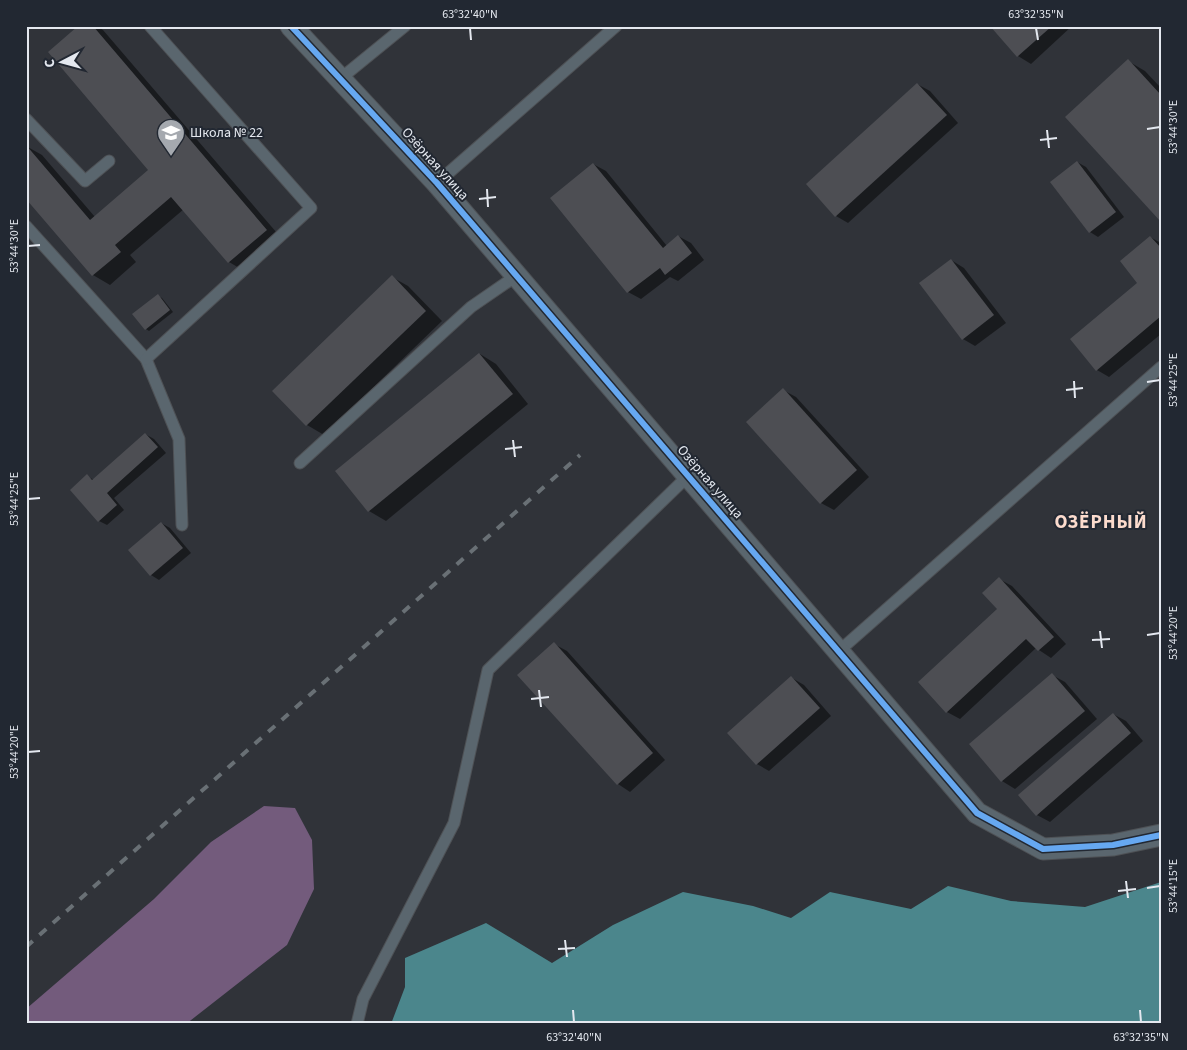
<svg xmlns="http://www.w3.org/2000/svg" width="1187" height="1050" viewBox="0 0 1187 1050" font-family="'Source Sans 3',sans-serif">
<rect width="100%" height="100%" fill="#303339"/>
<polygon fill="#735b7c" points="264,806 295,808 312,840 314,889 287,945 186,1024 26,1024 26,1009 154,899 211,842"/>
<polygon fill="#4b868c" points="1161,882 1161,1024 391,1024 405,987 405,958 486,923 552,963 613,925 683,892 753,906 791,918 830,892 911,909 948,886 1011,901 1085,907"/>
<g fill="#0007">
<polygon points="80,26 97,26 103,30 283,240 246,272 229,262 184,209 130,255 136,262 110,285 93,275 26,197 26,146 42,155 95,217 150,170"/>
<polygon points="992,26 1072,26 1031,64 1018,56"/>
<polygon points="1128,61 1145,71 1161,88 1161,220"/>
<polygon points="917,84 930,91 958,123 848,223 836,216"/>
<polygon points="1077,162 1086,167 1124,217 1098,237 1090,232"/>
<polygon points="593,164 606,171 667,246 678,236 691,243 704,260 678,281 670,277 641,299 628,292"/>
<polygon points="1150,237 1161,243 1161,334 1109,377 1097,370 1139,283"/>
<polygon points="951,260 964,268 1006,323 975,346 963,339"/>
<polygon points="392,277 408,286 442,321 324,435 307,425 274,391"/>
<polygon points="158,296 162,298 173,312 149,331 146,329"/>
<polygon points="480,354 496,364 528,404 386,521 369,511 337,471"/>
<polygon points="783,390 796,397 869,477 834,510 821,503"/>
<polygon points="145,434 154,439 166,453 114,498 124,510 107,525 99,521 87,476 94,480"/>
<polygon points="161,523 170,528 191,553 159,580 151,575"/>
<polygon points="999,579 1012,586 1066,644 1051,658 1036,648 960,719 947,712 920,682 999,609"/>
<polygon points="554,644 567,651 665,760 630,792 618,784"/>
<polygon points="1052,675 1065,682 1097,719 1015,789 1002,781 971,744"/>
<polygon points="792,678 804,685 831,716 769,771 757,764"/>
<polygon points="1113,714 1126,721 1143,741 1050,822 1037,815"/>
</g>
<g fill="#4d4e53">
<polygon points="78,26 93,26 267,230 228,263 171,197 115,245 121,252 92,276 26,199 26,145 90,220 148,170 48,52"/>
<polygon points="990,26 1052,26 1017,57"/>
<polygon points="1128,59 1161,95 1161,222 1065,117"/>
<polygon points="917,83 947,115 835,217 806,184"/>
<polygon points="1077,161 1116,212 1089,233 1050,182"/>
<polygon points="593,163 663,248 678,235 692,253 665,275 660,268 627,293 550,198"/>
<polygon points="1150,236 1161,248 1161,316 1096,371 1070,339 1137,283 1120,261"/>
<polygon points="951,259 994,315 962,340 919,283"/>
<polygon points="392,275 426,311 306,426 272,391"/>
<polygon points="158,294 170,310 145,330 132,314"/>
<polygon points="479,353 513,394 368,512 335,471"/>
<polygon points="783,388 857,470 820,504 746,422"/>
<polygon points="145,433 158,447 107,493 117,505 98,522 70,490 87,474 92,480"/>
<polygon points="161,522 183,548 150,576 128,550"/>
<polygon points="999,577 1054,637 1038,651 1026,639 946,713 918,682 997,609 982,593"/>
<polygon points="554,642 653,753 617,785 517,675"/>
<polygon points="1052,673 1085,711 1001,782 969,744"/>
<polygon points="791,676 820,708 756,765 727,733"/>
<polygon points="1113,713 1131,733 1036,816 1018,795"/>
</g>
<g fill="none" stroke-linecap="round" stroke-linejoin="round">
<defs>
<g id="service">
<polyline points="340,79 405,26"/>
<polyline points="26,119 85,181 109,161"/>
<polyline points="437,183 616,26"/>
<polyline points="26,226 146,359 179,439 182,525"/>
<polyline points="146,359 311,208 150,26"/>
<polyline points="300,463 471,307 516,276"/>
<polyline points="839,651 1161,367"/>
<polyline points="357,1024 363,999 454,823 488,670 688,476"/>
</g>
<polyline id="minor" points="291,26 437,183 977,813 1043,849 1113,845 1161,835"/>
</defs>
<use href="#service" stroke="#4e5155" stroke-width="13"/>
<use href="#minor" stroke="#4e5155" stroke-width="23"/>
<use href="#service" stroke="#5a666e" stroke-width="11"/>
<use href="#minor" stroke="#5a666e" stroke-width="21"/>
<polyline stroke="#697075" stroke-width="4" stroke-dasharray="9 9" stroke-linecap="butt" points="26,947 580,455"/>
<defs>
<polyline id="cycleway" points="291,26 437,183 977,813 1043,849 1113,845 1161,835"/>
</defs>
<use href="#cycleway" stroke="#222832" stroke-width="9"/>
<use href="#cycleway" stroke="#66a8f1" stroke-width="6"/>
</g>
<path fill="none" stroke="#e4e8ef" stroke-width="2" d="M470 28 471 40M1036 28 1038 40M1147 129 1160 127M1047 130 1049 148M1040 140 1057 138M487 189 488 207M479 199 496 197M28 246 40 245M1074 381 1075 398M1147 382 1160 380M1066 390 1083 388M513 440 515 457M505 449 522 447M28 499 40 498M1100 631 1102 648M1147 635 1160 633M1092 640 1110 639M539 690 541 707M531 699 549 697M28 752 40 751M1126 881 1128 898M1147 888 1160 886M1118 891 1136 889M565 940 567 957M558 949 575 948M573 1010 574 1022M1140 1010 1141 1022"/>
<defs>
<symbol id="school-pin" viewBox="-11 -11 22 30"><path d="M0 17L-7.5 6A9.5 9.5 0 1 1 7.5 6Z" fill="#a5a9af" stroke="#222832"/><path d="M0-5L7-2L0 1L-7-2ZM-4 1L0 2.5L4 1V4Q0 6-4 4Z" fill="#fff"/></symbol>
</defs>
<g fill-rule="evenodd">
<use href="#school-pin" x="155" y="117" width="32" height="43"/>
</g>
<g text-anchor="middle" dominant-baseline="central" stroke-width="4" stroke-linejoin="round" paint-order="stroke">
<g font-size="14" fill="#e4e8ef" stroke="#222832" text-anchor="start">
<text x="190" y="133">Школа № 22</text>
</g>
<g font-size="14" fill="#e4e8ef" stroke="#222832">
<text transform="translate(435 164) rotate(48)">Озёрная улица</text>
<text transform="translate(710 482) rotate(49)">Озёрная улица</text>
</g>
<g font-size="19" font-weight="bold" letter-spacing="1" fill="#fbdbcd" stroke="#222832">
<text x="1101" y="522">ОЗЁРНЫЙ</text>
</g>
</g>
<rect width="1187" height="1050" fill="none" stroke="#222832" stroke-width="55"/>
<g transform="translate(62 62) rotate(264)" stroke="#222832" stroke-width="4" paint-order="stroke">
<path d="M0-4L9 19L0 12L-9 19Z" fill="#e4e8ef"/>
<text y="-8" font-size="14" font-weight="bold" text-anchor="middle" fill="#e4e8ef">С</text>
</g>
<rect x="28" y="28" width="1132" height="994" fill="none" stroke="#e4e8ef" stroke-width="2"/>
<g font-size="12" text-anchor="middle" fill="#e4e8ef">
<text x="470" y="18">63°32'40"N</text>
<text x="1036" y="18">63°32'35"N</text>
<text transform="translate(1173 127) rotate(-90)" y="4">53°44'30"E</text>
<text transform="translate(14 246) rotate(-90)" y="4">53°44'30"E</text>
<text transform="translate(1173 380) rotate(-90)" y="4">53°44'25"E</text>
<text transform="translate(14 499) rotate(-90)" y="4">53°44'25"E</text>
<text transform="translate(1173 633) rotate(-90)" y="4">53°44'20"E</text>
<text transform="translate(14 752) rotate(-90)" y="4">53°44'20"E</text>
<text transform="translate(1173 886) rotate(-90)" y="4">53°44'15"E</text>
<text x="574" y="1041">63°32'40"N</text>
<text x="1141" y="1041">63°32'35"N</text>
</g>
</svg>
